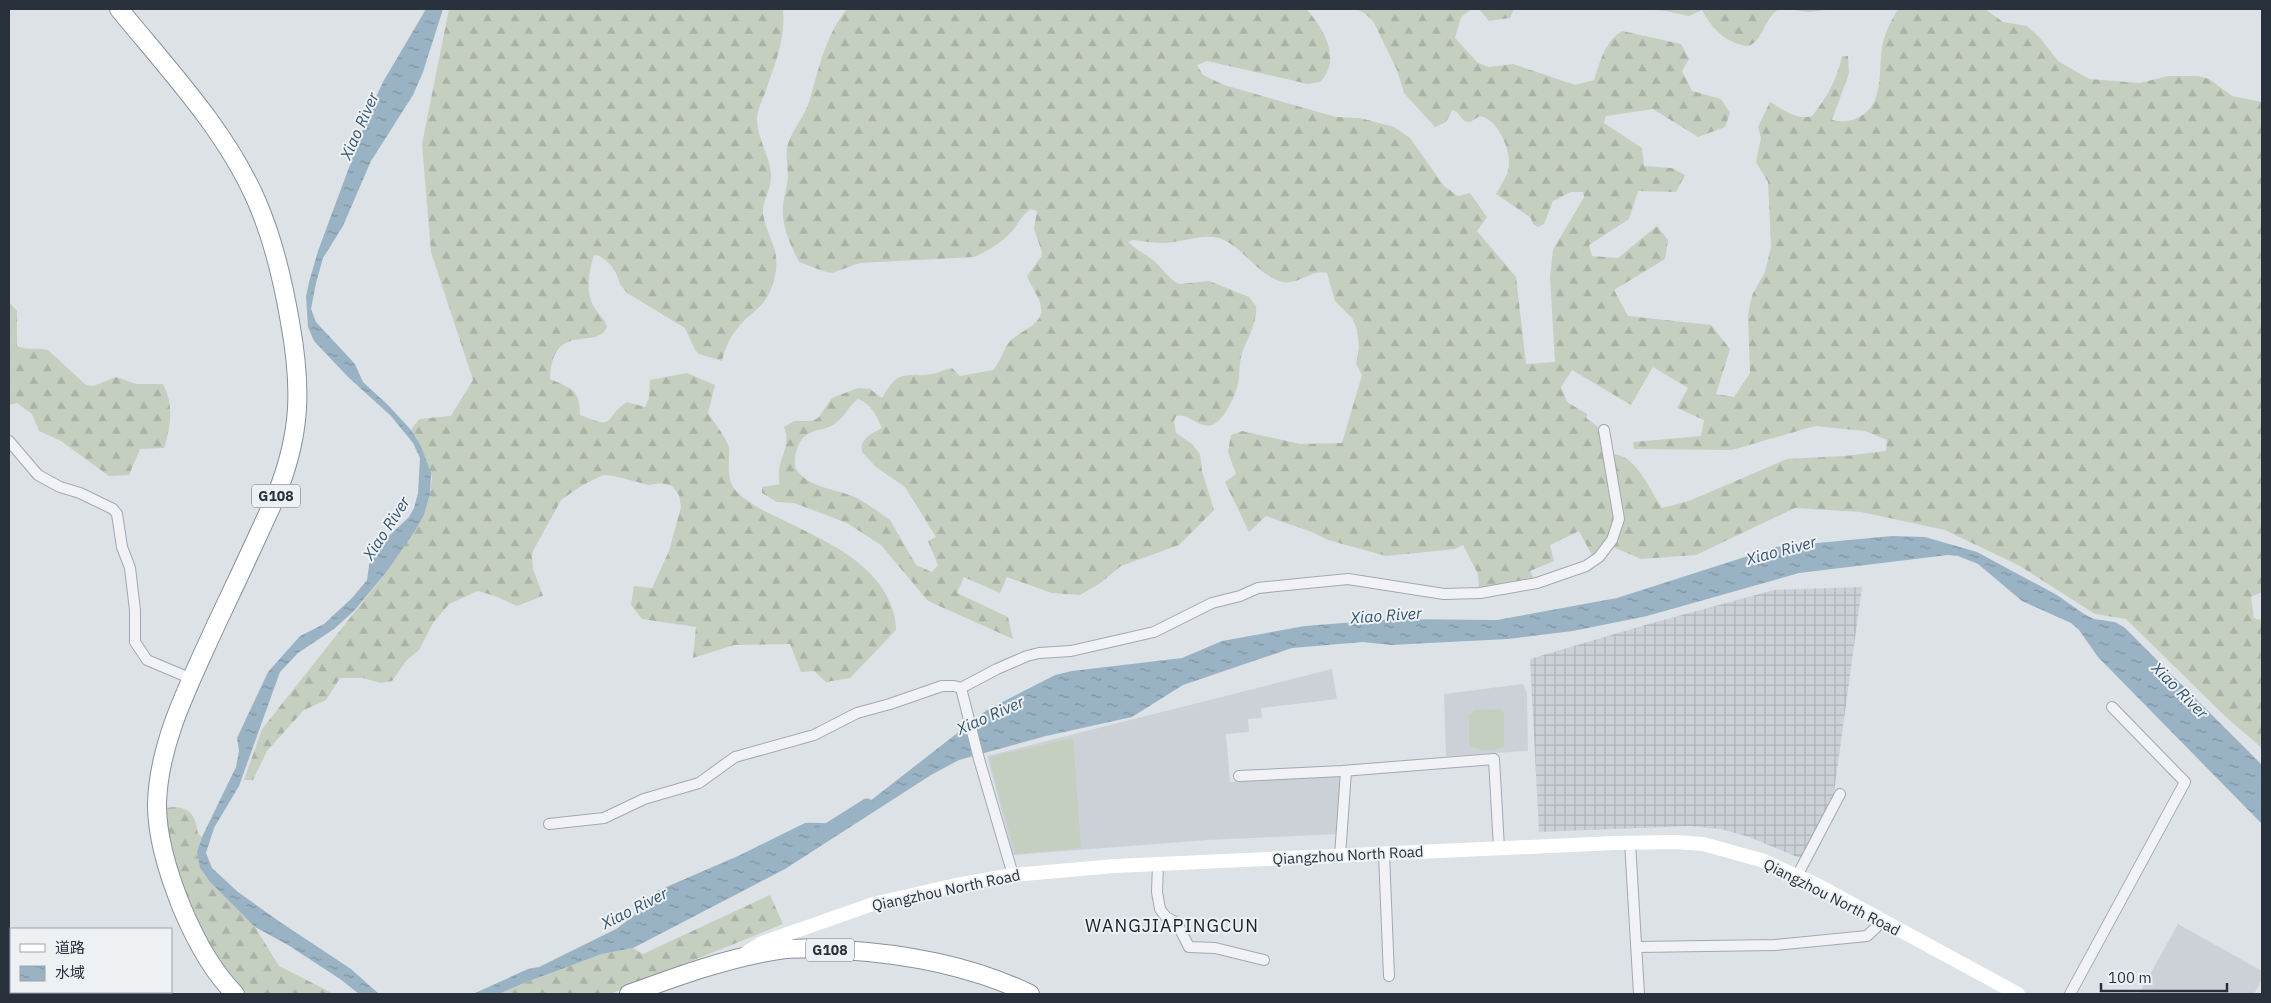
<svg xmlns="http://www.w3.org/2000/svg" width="2271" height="1003" viewBox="0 0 2271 1003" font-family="'IBM Plex Sans','Noto Sans SC',sans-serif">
<defs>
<pattern id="industrial-grid" width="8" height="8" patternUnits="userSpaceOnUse" patternTransform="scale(1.25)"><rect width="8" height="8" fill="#ccd1d8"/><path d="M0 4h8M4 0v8" fill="none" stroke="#afb4ba"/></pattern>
<pattern id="forest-firs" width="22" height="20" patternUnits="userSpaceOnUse" patternTransform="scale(1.25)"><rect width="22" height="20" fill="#c5cfbf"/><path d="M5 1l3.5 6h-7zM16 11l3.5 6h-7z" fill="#a9b2a5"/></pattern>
<pattern id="water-ripples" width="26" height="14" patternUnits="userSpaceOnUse" patternTransform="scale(1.25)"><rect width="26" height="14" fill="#9ab3c4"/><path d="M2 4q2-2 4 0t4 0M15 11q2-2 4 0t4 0" fill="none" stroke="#7e92a0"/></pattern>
</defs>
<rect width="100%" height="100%" fill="#dde2e6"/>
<g fill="#ccd1d8">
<polygon points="1332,669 1337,699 1261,708 1262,718 1248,719 1249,732 1226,734 1230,782 1340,774 1338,834 1208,840 1013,855 987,756"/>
<polygon points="1523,684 1527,693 1528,751 1446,756 1444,694"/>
<polygon points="2178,924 2262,971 2262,979 2254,994 2139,994"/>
</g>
<polygon fill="url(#industrial-grid)" points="1862,587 1833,800 1802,859 1749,837 1721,829 1690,826 1539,832 1530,659 1645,625 1774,590"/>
<g fill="#c5cfbf">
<path d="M1499 709 1504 713V746C1495 752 1476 752 1469 744V715L1475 710Z"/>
<polygon points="1073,738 1081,848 1015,854 989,757"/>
</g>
<g fill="url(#forest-firs)" fill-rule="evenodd">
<path d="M449 9H783C786 39 774 66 765 93 762 101 757 110 757 119 757 139 771 157 771 177 771 190 762 201 763 214 768 241 782 249 774 280 765 311 753 308 736 330 729 339 725 349 722 361L699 354 695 350 685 328 627 293 620 284 616 273 609 263 600 256 594 255C589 270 585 292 594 307 598 315 605 318 607 327 595 352 553 319 550 379 572 389 580 389 580 415 619 431 602 418 627 402L645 407 649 398 650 380 687 373 715 385 708 413C713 421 728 440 729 448 730 464 725 480 737 492 749 504 764 511 779 518 814 536 851 550 877 581 888 595 896 612 896 630L850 678 826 682 814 671 801 672 790 644 734 645 693 658 696 627 642 619 631 605 634 586 652 588 669 551 681 507 679 495 672 486 661 483 649 485 614 476 603 475 581 486 561 500 533 551 532 557 533 569 543 596 517 606 495 596 478 591 449 604 433 623 419 650 406 661 392 681 380 683 363 678H340L326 700 304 710 267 751 253 780H244L262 729 388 570 424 515 430 494 432 478 421 446 411 430 419 419 451 416 473 380 431 252 422 144Z"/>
<path d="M847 9H1306C1324 28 1342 60 1320 82L1308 84 1207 61 1197 65 1203 75 1224 85 1336 117 1360 118 1394 127 1410 138 1444 186 1458 196 1470 193 1487 217 1477 231 1516 277 1526 364 1555 362 1550 277 1553 250 1584 197 1583 192H1571L1553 201 1544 224 1538 227 1533 224 1531 218 1496 194C1501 185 1509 174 1509 164 1510 147 1497 119 1480 116L1470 122 1464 121 1457 112 1452 110 1446 122 1435 127 1404 93 1397 70 1373 21 1364 13 1356 9H1472L1461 17 1455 38 1478 63 1489 67 1513 64 1575 85 1594 80C1600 62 1605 41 1622 31L1681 44 1689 59 1682 71 1692 91 1721 99 1730 113 1725 127 1698 137 1653 109 1606 116 1604 123 1642 148 1644 166 1672 168 1685 175 1676 192 1638 191 1629 219 1589 245 1592 256 1618 258 1657 226 1668 240 1665 259 1614 290 1628 316 1711 325 1730 349 1716 394 1734 397 1750 373 1748 316 1750 304 1753 293 1765 272 1771 247 1768 182 1756 162 1761 138 1758 127 1770 102C1783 109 1797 121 1812 116 1827 97 1837 80 1842 56H1848L1849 73 1832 120C1840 122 1847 122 1855 119 1885 107 1878 74 1882 48 1884 34 1891 21 1898 9H1985L2003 22 2027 26 2040 38 2058 61 2089 79 2140 83 2168 76H2198L2209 79 2232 96 2262 102V592L2251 597 2254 618 2259 620 2262 618V748L2227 718 2126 619 2095 614 2020 566 1945 530 1861 512 1795 508 1696 555 1641 559 1611 546 1621 520 1613 454C1637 456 1649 489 1662 508L1689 501 1787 459 1845 456 1886 451 1887 440 1865 431 1815 426 1732 450 1634 449 1633 442 1701 436 1704 420 1677 408 1688 388 1653 367 1631 405 1572 370 1561 387 1567 402 1587 414 1586 418 1598 427 1615 515 1613 530 1593 557 1579 531 1550 545 1554 561 1530 571 1534 580 1479 589 1478 574 1463 545 1455 549 1386 556 1328 540 1312 532 1266 516 1249 532 1225 482 1236 474 1228 452 1231 435 1242 431 1300 444 1342 443 1362 375 1356 364 1359 347 1357 329 1352 318 1335 301 1327 273C1311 269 1300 285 1283 282 1259 276 1245 250 1224 240 1206 231 1182 243 1163 243 1153 243 1143 241 1133 240L1128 242C1136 250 1146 254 1154 261 1163 269 1169 279 1179 284L1209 281 1249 297 1256 306C1258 322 1247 339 1242 353 1239 363 1240 374 1238 384 1235 396 1224 421 1212 425 1199 429 1189 413 1176 416L1174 421 1176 433 1192 444 1200 454 1202 471 1214 510 1179 545 1121 566 1099 584 1080 595 1052 593 1007 577 1000 593 964 577 957 593 1008 617 1013 639 928 601 881 545 847 523 794 503 777 502 762 493V487L780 484C774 461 793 448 784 427L794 421H812L818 418 832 398 858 388 870 389 882 398C900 367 903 378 933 374 939 373 945 369 952 368L960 376 993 370C1001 362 1003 349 1011 340 1019 333 1029 329 1036 322 1050 308 1032 290 1027 276L1041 257 1042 252 1034 229 1037 211 1031 209C1023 214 1019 222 1013 230 1003 242 988 251 974 257L860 263 832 273 826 272 799 262C790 243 781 226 783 204 784 196 787 187 788 178 788 167 785 155 788 144 793 128 806 115 810 99 819 68 826 34 847 9ZM858 399C872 404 876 416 882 428 871 434 860 438 862 452L876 467 905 487 936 537 928 541 938 565 932 572 916 565 890 520C880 513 868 504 857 498 836 488 807 489 795 467 794 454 798 437 812 432 822 428 829 429 837 422 846 415 849 405 858 399Z"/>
<polygon points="1479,9 1514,9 1510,18 1489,21"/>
<path d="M1640 9H1779C1763 19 1763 43 1747 46 1725 42 1713 30 1702 10L1689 16 1666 11Z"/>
<polygon points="1786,9 1834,9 1809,12"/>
<path d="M9 302 17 311V346C27 351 37 347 48 350L86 385 93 386 116 377 136 384H163C174 404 171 427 164 448L140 449 129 475 109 476 61 441 39 431 32 414 17 403 9 405Z"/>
<path d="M176 807C193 809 196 819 198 834L202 837 197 852 200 868 210 882 255 927 279 966 334 994H245L239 989 204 939 179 880 165 834 164 808Z"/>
<polygon points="770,895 783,924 610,994 499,994 524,983 602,954 633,948 643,954"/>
</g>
<g fill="url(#water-ripples)">
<polygon points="426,9 443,9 423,72 413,95 371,161 343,226 323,258 316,283 311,309 316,322 355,364 363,382 389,406 411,430 421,446 431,473 430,494 424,515 416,529 388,570 354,611 334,629 298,653 280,672 239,786 214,828 206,853 212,868 238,892 280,922 351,969 379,994 359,994 340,979 288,945 255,927 210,882 200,868 197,852 202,837 236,767 239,751 237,738 268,672 300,636 324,624 352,598 367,580 370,559 374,550 409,517 414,508 418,493 420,458 413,443 391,416 348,377 314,341 308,327 306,297 309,282 318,251 371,108 383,82"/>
<path d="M1892 536 1925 537 1977 552 2057 595 2084 614 2094 619 2115 622 2124 627 2262 765V824L2098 657 2079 630 2071 623 2022 601 1978 564 1958 556 1948 555 1799 573 1647 616 1573 631 1508 639 1391 645 1363 642 1292 648 1183 685 1132 717 1046 736 959 760 931 775 785 869 633 948 602 954 524 983 499 994H473L528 969 539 967 616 929 639 912 657 891 738 856 805 823C818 822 830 825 843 822L987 710 1055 675 1072 671 1182 658 1222 641 1305 626 1393 619 1497 620 1617 598 1776 547Z"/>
</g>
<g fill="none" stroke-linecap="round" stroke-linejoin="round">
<polyline stroke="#9ab3c4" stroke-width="15" points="824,833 867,806"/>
<defs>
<g id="street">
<polyline points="9,441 38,475 60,487 80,493 113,509 117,514 122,547 130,568 135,610 135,642 147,660 192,679"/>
<polyline points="961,688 979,759 1013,875"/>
<polyline points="1239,776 1342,771 1494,759 1499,848"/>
<polyline points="549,824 604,818 644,799 699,783 735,757 814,735 857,713 890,704 942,686 954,686 961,688 997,669 1027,656 1039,653 1071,651 1154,632 1212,603 1240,596 1258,588 1348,579 1444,594 1480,593 1537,583 1586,566 1599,557 1612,540 1619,519 1604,430"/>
<polyline points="1630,842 1639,994"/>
<polyline points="1384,854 1389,976"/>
<polyline points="1340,856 1346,771"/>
<polyline points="1158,864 1157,892 1160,909 1166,917 1177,923 1189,947 1215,948 1264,960"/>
<polyline points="1797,876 1840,794"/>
<polyline points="1637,947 1775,945 1867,936 1883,921"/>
<polyline points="9,951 11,952"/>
<polyline points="49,992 50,994"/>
<polyline points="2070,994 2185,782 2112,707"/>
</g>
<g id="highway">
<path d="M119 9C168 69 226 130 257 202 274 241 283 281 290 322 302 388 301 434 276 496 256 540 236 583 215 627 190 683 158 743 157 805 157 840 169 876 182 908 195 939 211 970 235 994"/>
<path d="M629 994C678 976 727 958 778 950 800 947 822 949 843 950 907 954 972 966 1030 994"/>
</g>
</defs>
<use href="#street" stroke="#a3a9b0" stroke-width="12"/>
<use href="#highway" stroke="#86919c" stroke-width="20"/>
<use href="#street" stroke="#f0f2f5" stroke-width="10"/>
<polyline stroke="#fff" stroke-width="14" points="745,954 762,943 873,904 956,885 1013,875 1115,866 1615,843 1675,842 1703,844 1761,860 1817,885 2018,994"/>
<use href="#highway" stroke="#fff" stroke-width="18"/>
</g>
<g text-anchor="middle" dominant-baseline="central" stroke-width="4" stroke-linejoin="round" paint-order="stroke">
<g fill="#edf1f4" stroke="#636b73" stroke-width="1">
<rect x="252" y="484.5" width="48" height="23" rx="4"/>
<rect x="806" y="938.5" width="48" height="23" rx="4"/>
</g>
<g font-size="14" font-weight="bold" fill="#28313c">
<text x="276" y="496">G108</text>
<text x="830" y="950">G108</text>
</g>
<g font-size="15" fill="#28313c" stroke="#edf1f4">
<text transform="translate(1348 855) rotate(-3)">Qiangzhou North Road</text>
<text transform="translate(946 890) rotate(-12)">Qiangzhou North Road</text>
<text transform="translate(1832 897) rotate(27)">Qiangzhou North Road</text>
</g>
<g font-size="16" font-style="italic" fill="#35546d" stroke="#edf1f4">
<text transform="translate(359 126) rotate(-66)">Xiao River</text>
<text transform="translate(386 528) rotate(-57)">Xiao River</text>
<text transform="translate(1781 550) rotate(-15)">Xiao River</text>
<text transform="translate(1386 615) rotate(-4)">Xiao River</text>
<text transform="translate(2180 690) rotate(45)">Xiao River</text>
<text transform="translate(990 715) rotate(-24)">Xiao River</text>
<text transform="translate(634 908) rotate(-27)">Xiao River</text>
</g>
<g font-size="18" letter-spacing="1" fill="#1a222c" stroke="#edf1f4">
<text x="1172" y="925">WANGJIAPINGCUN</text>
</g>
</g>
<rect width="2271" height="1003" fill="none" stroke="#28313c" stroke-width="20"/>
<rect x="10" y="928" width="162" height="65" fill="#edf1f4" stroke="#9ea4aa"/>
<rect x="20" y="944" width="25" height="8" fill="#ffffff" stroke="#9ea4aa"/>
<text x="55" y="953" font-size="15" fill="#28313c">道路</text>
<rect x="20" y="966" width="25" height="15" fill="url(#water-ripples)" stroke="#9ea4aa"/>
<text x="55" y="978" font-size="15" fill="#28313c">水域</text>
<path d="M2101 983v8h126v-8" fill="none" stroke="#28313c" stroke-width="2.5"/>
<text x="2108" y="983" font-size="15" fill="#28313c" stroke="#edf1f4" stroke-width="4" paint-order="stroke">100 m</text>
</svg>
